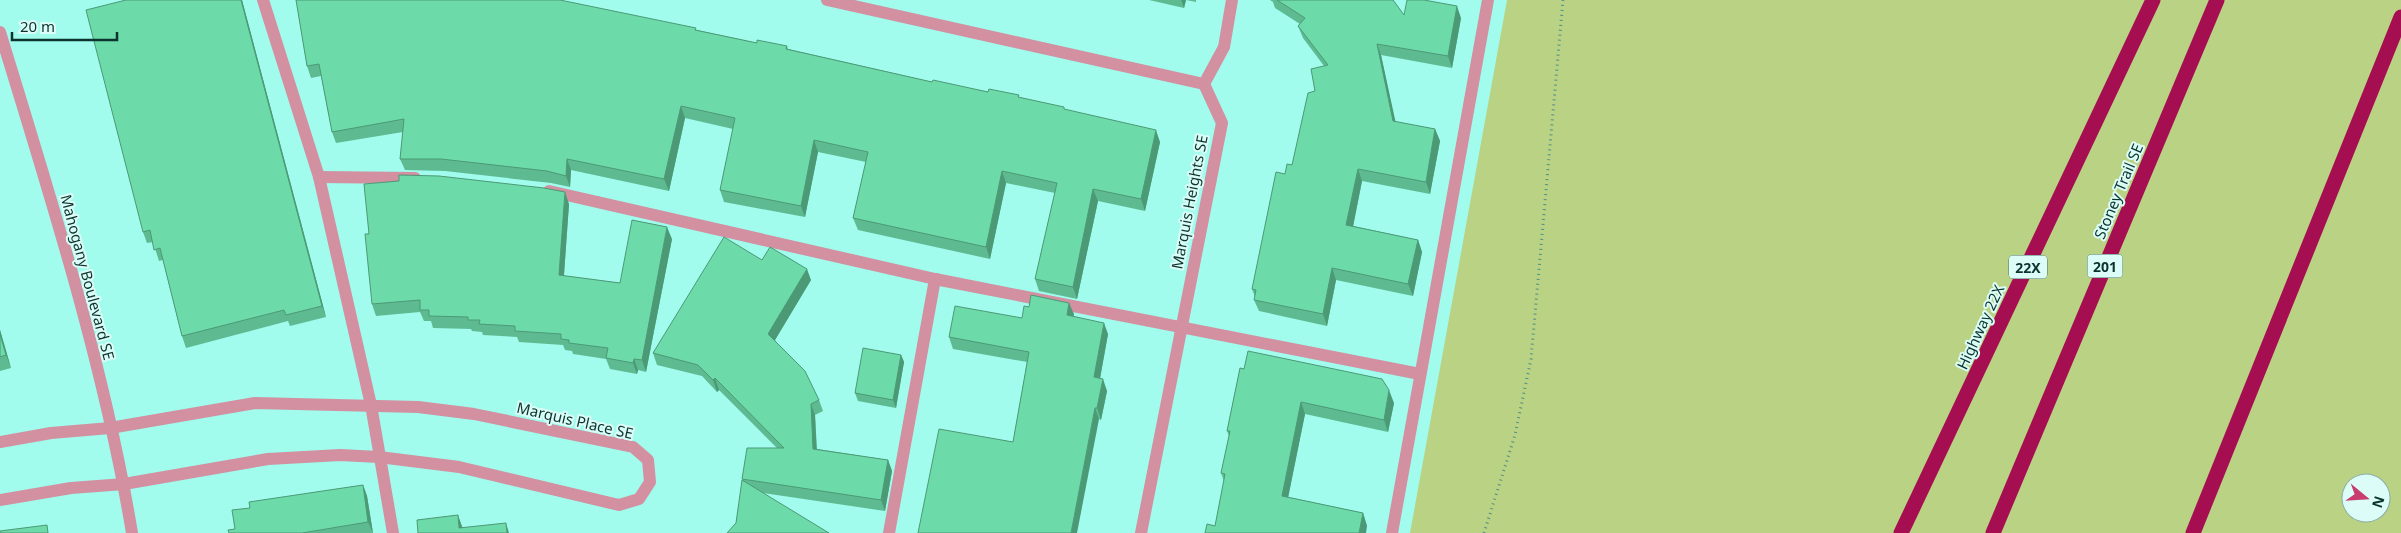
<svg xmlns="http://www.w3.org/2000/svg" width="2401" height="533" viewBox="0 0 2401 533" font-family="'Noto Sans',sans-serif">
<rect width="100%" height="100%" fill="#a1fced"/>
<path fill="#bad283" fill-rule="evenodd" d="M1507 0H2401V533H1410ZM2351 483H2381V513H2351Z"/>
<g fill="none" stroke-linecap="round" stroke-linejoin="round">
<polyline stroke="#4f8f85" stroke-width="3" stroke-dasharray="1 4" stroke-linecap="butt" points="1484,533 1515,435 1531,359 1563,0"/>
<g stroke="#d290a1" stroke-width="12">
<polyline points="263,0 319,177 371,405 393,533"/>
<polyline points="1204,84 1224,47 1232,0"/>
<polyline points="319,177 415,178"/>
<polyline points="549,191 935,279 1420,374"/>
<polyline points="889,533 935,279"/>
<polyline points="1392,533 1488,0"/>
</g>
<g stroke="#d290a1" stroke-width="12">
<polyline points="827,0 1204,84 1222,123 1141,533"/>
<polyline points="0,442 51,433 110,428 255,403 418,407 474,414 633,447 648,460 650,482 639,499 619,505 459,467 379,457 340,455 268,459 124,484 71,488 0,500"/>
</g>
<path stroke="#d290a1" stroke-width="12" d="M0 32C50 196 104 364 132 533"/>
<g stroke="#a60e52" stroke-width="15">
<polyline points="1901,533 2153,0"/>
<polyline points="1993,533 2217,0"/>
<polyline points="2193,533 2401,17"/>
</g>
</g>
<g fill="#5ebb91">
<polygon points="242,0 326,317 290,326 288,321 186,348 182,336 163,260 159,261 153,242 147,243 143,232"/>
<polygon points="296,0 697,30 757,43 787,46 788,49 932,82 1019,97 1065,110 1160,142 1145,211 1098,201 1077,299 1039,291 1035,279 1055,193 1006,183 990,259 858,230 853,218 866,162 818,152 805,217 724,202 720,190 733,129 685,118 669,191 571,170 570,187 551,183 445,171 405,170 400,159 403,132 336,143 332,132 321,76 311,78 307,66"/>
<polygon points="1149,0 1196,0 1196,2 1186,0 1184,8"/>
<polygon points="1270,0 1393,0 1404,15 1461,18 1452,68 1381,55 1395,122 1435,129 1440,141 1430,194 1362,181 1353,226 1418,240 1422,252 1413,296 1336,280 1327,326 1259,311 1254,300 1255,297 1252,289 1285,174 1292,165 1324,66 1303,38 1298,26 1300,24 1275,8 1273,2"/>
<polygon points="569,204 564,276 620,283 672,239 646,372 638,370 637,374 610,369 606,359 573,354 572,351 565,350 563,345 519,342 517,337 483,335 482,332 472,331 471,329 433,328 431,321 424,321 420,312 376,316 372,304"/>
<polygon points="762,260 811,280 775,340 819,400 823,411 815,415 817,449 888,460 892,471 885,511 763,493 736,523 743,481 742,479 777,448 719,390 717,392 702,376 657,365 653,353"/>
<polygon points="1074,314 1073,316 1108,334 1100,379 1107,391 1101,420 1099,419 1013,442 1027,362 953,349 949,337 1022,318"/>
<polygon points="0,330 11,368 0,371"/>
<polygon points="901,355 904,362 896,408 858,401 855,393"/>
<polygon points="1240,368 1394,403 1388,432 1305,414 1288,497 1363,513 1367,526 1205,533 1215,526 1224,481 1221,473 1229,436 1227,431"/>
<polygon points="363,485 367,496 373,533 229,533 235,529 250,508"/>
</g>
<g fill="#4c9976">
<polygon points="241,0 242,0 326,317 322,306"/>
<polygon points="1181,0 1186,0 1184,8"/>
<polygon points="1457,6 1461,18 1452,68 1448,56"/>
<polygon points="1377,44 1381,55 1398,133 1393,121"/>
<polygon points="681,106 685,118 669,191 664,179"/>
<polygon points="1435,129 1440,141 1430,194 1426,182"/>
<polygon points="1156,130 1160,142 1145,211 1141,199"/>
<polygon points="814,140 818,152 805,217 801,206"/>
<polygon points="567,159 571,170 570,187 566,176"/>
<polygon points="1358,169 1362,181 1351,237 1346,225"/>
<polygon points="1002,171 1006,183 990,259 986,247"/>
<polygon points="1093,189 1098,201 1077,299 1073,287"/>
<polygon points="565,192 569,204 563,287 559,275"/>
<polygon points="667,227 672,239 646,372 642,360"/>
<polygon points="1418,240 1422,252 1413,296 1408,284"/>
<polygon points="1332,268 1336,280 1327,326 1323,314"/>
<polygon points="807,269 811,280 772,345 768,334"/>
<polygon points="1069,303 1074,314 1071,326 1067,315"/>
<polygon points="1104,323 1108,334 1098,389 1094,377"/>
<polygon points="0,330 11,368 6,355 0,334"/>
<polygon points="901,355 904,362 896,408 893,400"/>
<polygon points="634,359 638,370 637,374 633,363"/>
<polygon points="715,378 719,390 717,392 713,380"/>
<polygon points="1103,379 1107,391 1101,420 1097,408"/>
<polygon points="1389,390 1394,403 1388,432 1384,420"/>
<polygon points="1301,402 1305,414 1286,508 1282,496"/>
<polygon points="811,404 815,415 817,460 813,449"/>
<polygon points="1095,408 1099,419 1077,533 1071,533"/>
<polygon points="888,460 892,471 885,511 881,500"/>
<polygon points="363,485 367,496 373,533 368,522"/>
<polygon points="1363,513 1367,526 1366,533 1359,533"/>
<polygon points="458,515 463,529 459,528"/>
<polygon points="506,523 509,533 507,533"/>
</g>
<g fill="#6ddaa9" stroke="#4c9976">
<polygon points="126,0 241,0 322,306 286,315 284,310 182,336 160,248 154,250 150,230 143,232 86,10"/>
<polygon points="296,0 560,0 696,28 695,30 757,43 757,40 787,46 786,49 932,82 933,80 988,92 989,89 1019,95 1018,97 1064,107 1064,109 1156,130 1141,199 1093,189 1073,287 1035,279 1057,183 1002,171 986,247 853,218 868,152 814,140 801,206 720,190 735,118 681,106 664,179 567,159 566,176 547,171 441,159 400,159 404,119 332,132 319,64 307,66"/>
<polygon points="1277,0 1393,0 1404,15 1407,0 1424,0 1457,6 1448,56 1377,44 1393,121 1435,129 1426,182 1358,169 1346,225 1418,240 1408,284 1332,268 1323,314 1254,300 1256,290 1252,289 1276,172 1285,174 1287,164 1292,165 1308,93 1315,91 1311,69 1328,65 1298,26 1305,18"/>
<polygon points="399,175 439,176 544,188 565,192 559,275 620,283 632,220 667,227 642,360 634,359 633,363 606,358 608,348 569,343 569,340 561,339 561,334 515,331 515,326 479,324 480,320 468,320 468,317 429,316 429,310 420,310 420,300 372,304 365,234 369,234 364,184 399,181"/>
<polygon points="724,237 762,260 770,247 807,269 768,334 805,371 819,400 811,404 813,449 888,460 881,500 742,479 747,448 784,448 715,378 713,380 698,365 653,353"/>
<polygon points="1031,295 1069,303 1067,315 1104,323 1094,377 1103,379 1097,408 1095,408 1071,533 918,533 939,429 1013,442 1029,352 949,337 955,306 1022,318 1024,306 1029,307"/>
<polygon points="0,334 6,355 0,357"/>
<polygon points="863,348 901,355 893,400 855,393"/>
<polygon points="1248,351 1382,379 1389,390 1384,420 1301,402 1282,496 1363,513 1359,533 1205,533 1207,524 1215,526 1225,474 1221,473 1230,431 1227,431 1240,368 1244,369"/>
<polygon points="742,480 829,533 727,533 736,523"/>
<polygon points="363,485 368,522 302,533 229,533 228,530 235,529 232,510 250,508 249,502"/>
<polygon points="458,515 459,528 506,523 507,533 418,533 417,520"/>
<polygon points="47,525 48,533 0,533 0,531"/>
</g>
<g text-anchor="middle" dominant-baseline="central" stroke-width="4" stroke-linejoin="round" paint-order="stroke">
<g fill="#dcfdf7" stroke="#4a706b" stroke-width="1">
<rect x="2087.5" y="254.5" width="35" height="23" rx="4"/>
<rect x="2009" y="255.5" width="38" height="23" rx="4"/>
</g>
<g font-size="14" font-weight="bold" fill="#0c342f">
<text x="2105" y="266">201</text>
<text x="2028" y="267">22X</text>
</g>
<g font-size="15" fill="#0c342f" stroke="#dcfdf7">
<text transform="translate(2118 191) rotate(-67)">Stoney Trail SE</text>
<text transform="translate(1189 202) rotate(-79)">Marquis Heights SE</text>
<text transform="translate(88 277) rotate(75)">Mahogany Boulevard SE</text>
<text transform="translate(1980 327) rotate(-65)">Highway 22X</text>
<text transform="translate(575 420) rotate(13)">Marquis Place SE</text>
</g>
</g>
<g transform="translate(2366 498) rotate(108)"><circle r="24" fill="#dcfdf7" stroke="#89ada7"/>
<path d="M0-4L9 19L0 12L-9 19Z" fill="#c83c6f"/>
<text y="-8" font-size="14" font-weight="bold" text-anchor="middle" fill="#0c342f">N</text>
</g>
<path d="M12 32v8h105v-8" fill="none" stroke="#0c342f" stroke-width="2.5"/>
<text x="20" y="32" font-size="15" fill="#0c342f" stroke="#dcfdf7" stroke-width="4" paint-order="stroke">20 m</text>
</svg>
